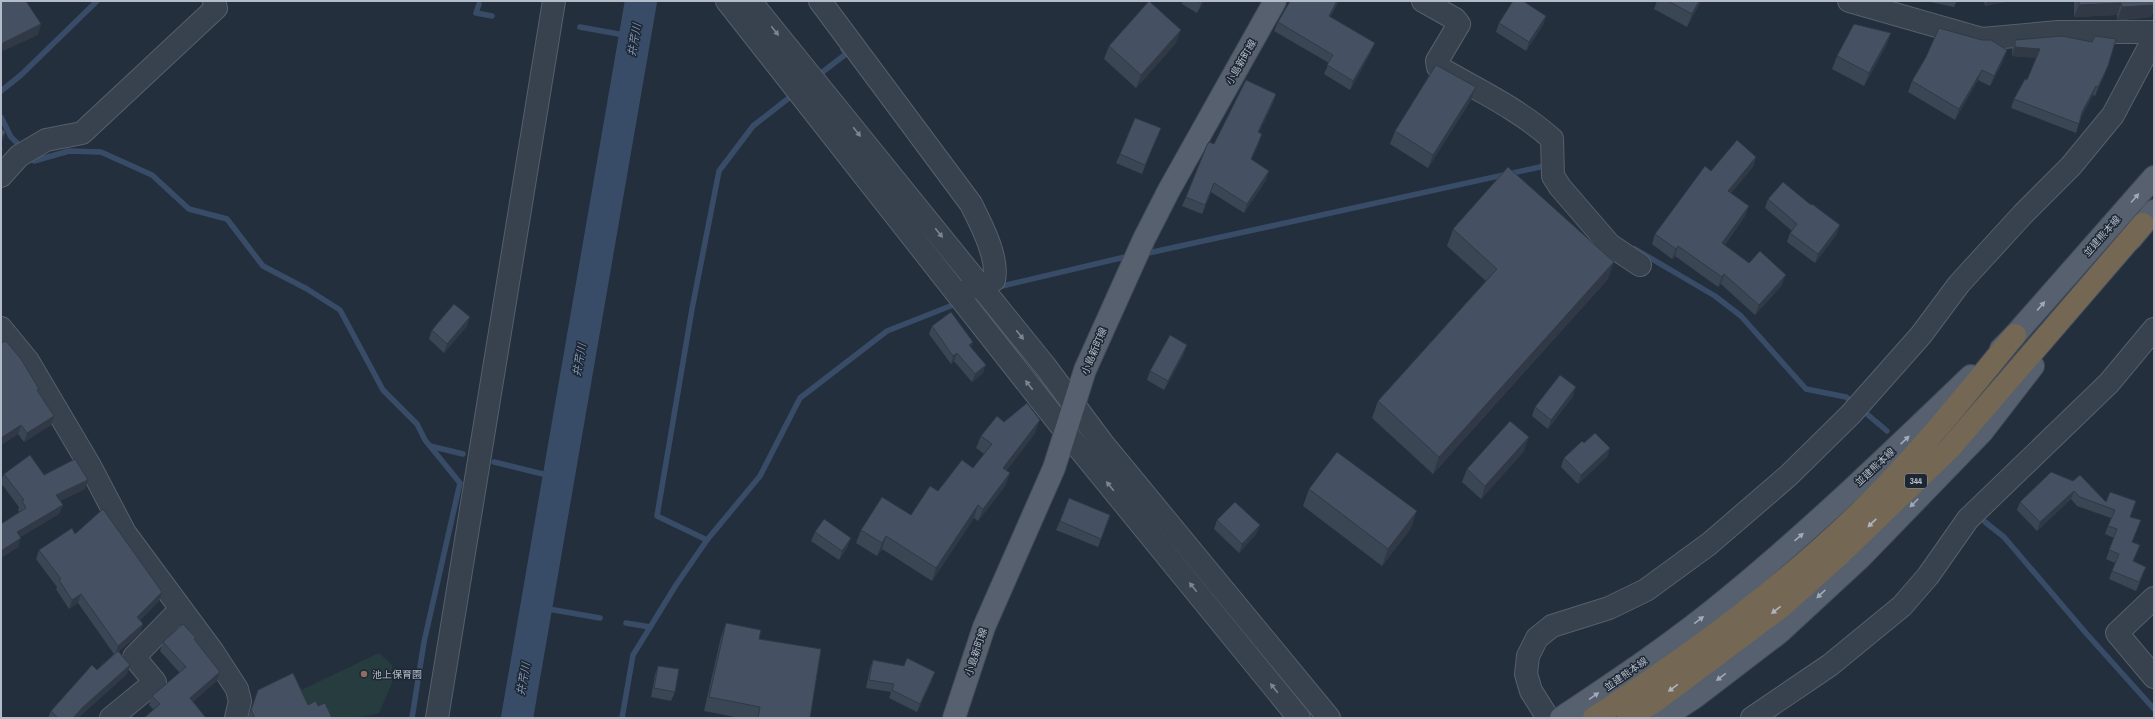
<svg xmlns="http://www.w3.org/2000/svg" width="2155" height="719" viewBox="0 0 2155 719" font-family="'Archivo Narrow','Noto Sans JP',sans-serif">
<rect width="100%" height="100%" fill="#242f3e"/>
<path fill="#263c3f" d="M379 653 392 665V683L379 713C358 719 327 719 305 713L297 692Z"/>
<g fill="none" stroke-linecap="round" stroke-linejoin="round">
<g stroke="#394c67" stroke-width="5.5">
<polyline points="479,4 476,13 492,16"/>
<polyline points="580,27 635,37"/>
<polyline points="816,77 846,54 843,49"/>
<polyline points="1,91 21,75 97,1"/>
<polyline points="1,117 11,137 22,148"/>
<polyline points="29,156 34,161 69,151 101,152 152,175 189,209 227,219 263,266 307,289 340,310 383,390 417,424 425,440 460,483 424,642 412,718"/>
<polyline points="1635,249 1715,296 1741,316 1806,389 1846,397 1855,404"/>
<polyline points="1144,254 1549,165"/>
<polyline points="998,287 1129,256"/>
<polyline points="1861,409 1887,431"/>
<polyline points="430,446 463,454"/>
<polyline points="494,462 559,478"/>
<polyline points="1985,522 2004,537 2085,632 2154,709"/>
<polyline points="707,540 657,516 692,309 719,171 753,126 794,94"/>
<polyline points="537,607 600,618"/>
<polyline points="626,623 650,627"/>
<polyline points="622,718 633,655 676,585 707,540 760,476 800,398 887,331 958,303"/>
</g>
<polyline stroke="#394c67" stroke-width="32" points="517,718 641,1"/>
<defs>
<g id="minor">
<polyline points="727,1 1065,431 1299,718"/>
<polyline points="750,1 1045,366 1104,445 1329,718"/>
<path d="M820 1 971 204C981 224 999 258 994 280L969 289"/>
<path d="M1423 1 1455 19 1459 24 1437 61 1438 67C1476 89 1519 109 1552 139L1553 176 1560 187 1610 245 1640 265"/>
<polyline points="1849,1 1982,39 2058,32 2154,32"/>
<polyline points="1,176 19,156 46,140 82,133 216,8 214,1"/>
<polyline points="1,328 28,361 90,466 125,533 213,652 237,689 240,701 236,718"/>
<polyline points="2154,598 2117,633 2154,677"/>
<polyline points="111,718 155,682 134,657 181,609"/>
<polyline points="437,718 554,1"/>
<polyline points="1548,718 1531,691 1526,674 1528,656 1537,638 1552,626 1609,608 1646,590 1709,544 1788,476 1851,414 1921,335 1959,284 2023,214 2071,166 2113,115 2154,38"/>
<polyline points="1752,718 1830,665 1902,606 1928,576 1968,519 2109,383 2154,329"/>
</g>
<g id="major">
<polyline points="2131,239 2154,211"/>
<polyline points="2001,349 2015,335 2154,177"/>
<polyline points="954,718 984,627 1054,468 1085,370 1144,239 1169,190 1275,1"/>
<path d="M1561 718C1618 680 1675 642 1728 598 1813 528 1892 452 1971 376"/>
<polyline points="1663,718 1695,697 1780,632 1860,558 1982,432 2033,366"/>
</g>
<g id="highway">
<path d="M1594 718C1692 654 1787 585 1870 502 1922 450 1968 392 2015 335"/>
<polyline points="1628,718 1654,702 1781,607 1838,556 1950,448 2143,224"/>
</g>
</defs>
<use href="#minor" stroke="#565f6c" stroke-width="24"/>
<use href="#major" stroke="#414a57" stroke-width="24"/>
<use href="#highway" stroke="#434c59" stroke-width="24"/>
<use href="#minor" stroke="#38414e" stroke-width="22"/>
<use href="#major" stroke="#56606e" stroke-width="22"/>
<use href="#highway" stroke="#746855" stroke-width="22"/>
</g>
<g fill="#3b4654">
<polygon points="1183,1 1204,1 1197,13 1182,4"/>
<polygon points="1290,1 1339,1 1330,17 1371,52 1350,90 1324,74 1329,63 1274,31 1278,22"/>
<polygon points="1510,1 1523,1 1546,16 1543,25 1526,51 1496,32 1499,23 1512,2"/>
<polygon points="1657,1 1701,1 1687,27 1654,9"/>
<polygon points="1926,1 1957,1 1954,7"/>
<polygon points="1984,1 2009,1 1985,6"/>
<polygon points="2074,1 2154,1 2152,14 2151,17 2123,20 2117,20 2117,15 2074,17"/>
<polygon points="1891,33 1886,46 1864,86 1832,69 1837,56"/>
<polygon points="2015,40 2105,74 2095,96 2093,95 2081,117 2076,133 2011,108 2014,99 2027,80 2036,58 2012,56 2012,49"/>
<polygon points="1176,43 1136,88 1104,59 1109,46"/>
<polygon points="2003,61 1990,86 1978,80 1955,120 1908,92 1912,81"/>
<polygon points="1476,87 1471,100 1428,168 1390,144 1395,131"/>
<polygon points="1276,94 1273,103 1259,132 1259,143 1251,160 1266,180 1244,213 1211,192 1202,214 1182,206 1186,197 1214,144"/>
<polygon points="1161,128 1142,174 1116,163 1120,154"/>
<polygon points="1756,157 1753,167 1731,193 1749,206 1745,216 1725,245 1749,263 1782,285 1755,315 1721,284 1718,287 1675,256 1672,259 1652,244 1655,234 1711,171"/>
<polygon points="1768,199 1811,205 1837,234 1815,263 1787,242 1790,233 1792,231 1765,208"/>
<polygon points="1453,229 1608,279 1433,474 1372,418 1378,401 1486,281 1447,246"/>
<polygon points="467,326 444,353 429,339 432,330"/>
<polygon points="932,326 971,347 983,373 972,382 954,361 951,364 929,334"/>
<polygon points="1,343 38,392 51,425 24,442 18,434 1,445"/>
<polygon points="1184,354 1164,390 1147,380 1150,371"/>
<polygon points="1573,396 1548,429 1532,416 1535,407"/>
<polygon points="1004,422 1035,433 1006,471 1010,473 1005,486 978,521 974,518 932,581 882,549 877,556 856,543 861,530 911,515 938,491 973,468 984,454 976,448 981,436"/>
<polygon points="1584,443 1610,448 1607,457 1578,484 1561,467 1564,458"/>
<polygon points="1524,451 1481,499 1462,482 1467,469"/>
<polygon points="2051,472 2131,517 2133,562 2143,575 2136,591 2109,579 2115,563 2106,559 2114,538 2105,534 2111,518 2077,506 2071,499 2037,531 2017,510 2020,502"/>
<polygon points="4,474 44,475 85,489 60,501 63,505 59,514 20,537 18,547 1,558 1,524 19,512 18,510 19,507 1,483 1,481"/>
<polygon points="1309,489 1411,528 1382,566 1303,506"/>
<polygon points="1110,515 1098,547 1056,530 1060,521"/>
<polygon points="1217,520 1260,525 1256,534 1239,553 1214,529"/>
<polygon points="815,532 848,546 839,560 811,541"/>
<polygon points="75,534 159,601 140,620 143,624 140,633 118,652 127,674 78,718 48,718 51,711 114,654 78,603 69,609 56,589 57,587 36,559 39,550"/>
<polygon points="726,623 759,639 810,718 740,718 704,711 721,637"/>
<polygon points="195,640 220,672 217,681 153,709 149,705 152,696 180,673 160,651 163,642"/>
<polygon points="873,660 932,680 917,712 889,698 891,692 866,688 870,668"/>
<polygon points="658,666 675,692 671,701 651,697 655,675"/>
<polygon points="258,690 308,705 318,706 332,718 248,718"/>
</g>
<g fill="#303945">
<polygon points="1202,1 1204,1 1197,13 1201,4"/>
<polygon points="1337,1 1339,1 1325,25 1329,16"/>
<polygon points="1699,1 1701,1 1687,27 1692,14"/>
<polygon points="1987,1 2009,1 1985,6"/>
<polygon points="2121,3 2117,15 2074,17 2079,5"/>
<polygon points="2154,5 2154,14 2152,14 2151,17 2117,20 2122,7"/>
<polygon points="1546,16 1543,25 1526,51 1529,42"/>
<polygon points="41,24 38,35 1,52 1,44"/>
<polygon points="1181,30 1176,43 1136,88 1141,75"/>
<polygon points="1891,33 1886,46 1864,86 1869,73"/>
<polygon points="1375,43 1371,52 1350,90 1353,81"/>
<polygon points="2015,47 2040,49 2036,58 2012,56"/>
<polygon points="2007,50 2003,61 1990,86 1994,76"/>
<polygon points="2108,66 2105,74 2095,96 2098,87"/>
<polygon points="1982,70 1978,80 1955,120 1959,109"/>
<polygon points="2096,86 2093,95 2079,121 2082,112"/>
<polygon points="1476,87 1471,100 1428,168 1433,155"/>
<polygon points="1276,94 1273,103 1254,141 1258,132"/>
<polygon points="1161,128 1157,137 1142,174 1145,165"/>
<polygon points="6,132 3,140 1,143 1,138"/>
<polygon points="1262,134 1259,143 1247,168 1251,159"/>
<polygon points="1756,157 1753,167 1724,201 1728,191"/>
<polygon points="1269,171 1266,180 1244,213 1247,204"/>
<polygon points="1749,206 1745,216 1719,253 1722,243"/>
<polygon points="1840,225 1837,234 1815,263 1818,254"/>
<polygon points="1678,246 1675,256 1672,259 1676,249"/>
<polygon points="1614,262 1608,279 1433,474 1439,457"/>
<polygon points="1724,274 1721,284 1718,287 1722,277"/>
<polygon points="1786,275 1782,285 1755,315 1759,305"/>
<polygon points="470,317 467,326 444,353 447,344"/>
<polygon points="973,342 970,350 969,345"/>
<polygon points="1187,345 1184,354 1164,390 1168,381"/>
<polygon points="957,353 954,361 951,364 953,356"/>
<polygon points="986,365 983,373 972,382 975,374"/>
<polygon points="1576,387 1573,396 1548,429 1551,420"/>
<polygon points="54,416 51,425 24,442 27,433"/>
<polygon points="1040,420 1035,433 999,481 1003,468"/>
<polygon points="21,425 18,434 1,445 1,438"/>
<polygon points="1529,437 1524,451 1481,499 1485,486"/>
<polygon points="1610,448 1607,457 1578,484 1581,475"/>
<polygon points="1010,473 1005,486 978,521 983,509"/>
<polygon points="88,480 85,489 53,504 56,495"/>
<polygon points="2074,491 2071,499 2037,531 2040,522"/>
<polygon points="63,505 59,514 14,540 17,532"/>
<polygon points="978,505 974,518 932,581 936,568"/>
<polygon points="1417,511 1411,528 1382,566 1388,549"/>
<polygon points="1260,525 1256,534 1239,553 1242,544"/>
<polygon points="886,536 882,549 877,556 882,543"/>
<polygon points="21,538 18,547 1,558 1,551"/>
<polygon points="851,538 848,546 839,560 842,551"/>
<polygon points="162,592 159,601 134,626 137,617"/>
<polygon points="81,594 78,603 69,609 72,600"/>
<polygon points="143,624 140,633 115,655 118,646"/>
<polygon points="130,665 127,674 78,718 73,718 83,707"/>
<polygon points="220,672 217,681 187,707 190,698"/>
<polygon points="935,672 932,680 917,712 920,704"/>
</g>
<g fill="#455162" stroke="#303945">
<polygon points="1,1 26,1 41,24 1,44"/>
<polygon points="1149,1 1181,30 1141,75 1109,46"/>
<polygon points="1196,1 1202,1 1201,4"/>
<polygon points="1290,1 1337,1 1329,16 1375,43 1353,81 1327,65 1333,55 1278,22"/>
<polygon points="1513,1 1523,1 1546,16 1529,42 1499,23"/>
<polygon points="1668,1 1699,1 1692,14"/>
<polygon points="2079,1 2154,1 2154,5 2122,7 2121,3 2079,5"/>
<polygon points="1854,24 1891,33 1869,73 1837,56"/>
<polygon points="1939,28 1982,40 1991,40 2007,50 1994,76 1982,70 1959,109 1912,81 1926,57"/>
<polygon points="2062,36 2092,42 2095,36 2116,39 2108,66 2098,87 2096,86 2082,112 2079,124 2014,99 2025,79 2027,80 2040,49 2015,47 2015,40"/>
<polygon points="1436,65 1476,87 1433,155 1395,131"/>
<polygon points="1246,80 1276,94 1258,132 1262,134 1251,159 1269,171 1247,204 1214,183 1205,205 1186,197 1207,145 1209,142 1214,144"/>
<polygon points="1135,118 1161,128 1145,165 1120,154"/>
<polygon points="1,128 6,132 1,138"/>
<polygon points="1737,140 1756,157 1728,191 1749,206 1722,243 1749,263 1760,251 1786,275 1759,305 1724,274 1722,277 1678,246 1676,249 1655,234 1705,166 1711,171"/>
<polygon points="1,147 3,149 1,152"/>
<polygon points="1508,167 1614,262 1439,457 1378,401 1497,269 1453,229"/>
<polygon points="1783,182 1811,205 1812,204 1840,225 1818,254 1790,233 1797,224 1768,199"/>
<polygon points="454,304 470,317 447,344 432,330"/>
<polygon points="951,312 973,342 969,345 986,365 975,374 957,353 953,356 932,326"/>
<polygon points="1170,335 1187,345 1168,381 1150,371"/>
<polygon points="6,341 21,359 39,389 37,390 54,416 27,433 21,425 1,438 1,343"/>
<polygon points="1560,375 1576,387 1551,420 1535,407"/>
<polygon points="1027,403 1040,420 1003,468 1010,473 983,509 978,505 936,568 886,536 882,543 861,530 882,497 911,515 930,486 938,491 962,460 973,468 992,444 981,436 997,416 1004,422"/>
<polygon points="1510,421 1529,437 1485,486 1467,469"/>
<polygon points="1595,433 1610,448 1581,475 1564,458 1582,441 1584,443"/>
<polygon points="1337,452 1417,511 1388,549 1309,489"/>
<polygon points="30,455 44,475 75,459 88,480 56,495 63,505 17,532 21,538 1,551 1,524 26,508 22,501 24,500 4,474"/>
<polygon points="2051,472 2073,481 2080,475 2106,502 2110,492 2136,501 2130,517 2141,520 2132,542 2140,545 2133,561 2146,567 2139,582 2112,571 2119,554 2109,550 2117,529 2108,526 2115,510 2080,497 2074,491 2040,522 2020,502"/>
<polygon points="1069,498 1110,515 1101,539 1060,521"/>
<polygon points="1235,502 1260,525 1242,544 1217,520"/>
<polygon points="103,509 162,592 137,617 143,624 118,646 81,594 72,600 59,580 61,579 39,550 72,528 75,534"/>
<polygon points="824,519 851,538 842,551 815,532"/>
<polygon points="726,623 761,630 759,639 821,649 810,718 758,718 760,707 709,697"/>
<polygon points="183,624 196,638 194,639 220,672 190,698 206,718 144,718 160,704 152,696 186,667 163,642"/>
<polygon points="118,651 130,665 83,707 73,718 58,718 51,711 92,665 97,670"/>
<polygon points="907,658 935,672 920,704 892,690 894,684 869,680 873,660 904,666"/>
<polygon points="658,666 679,669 675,692 654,688"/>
<polygon points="293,673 308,705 316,701 318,706 325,703 332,718 255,718 251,710 258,690"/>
</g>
<defs><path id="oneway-solid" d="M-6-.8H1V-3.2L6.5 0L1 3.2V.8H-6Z"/></defs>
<g fill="#7c8592">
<use href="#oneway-solid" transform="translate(775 31) rotate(51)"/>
<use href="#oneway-solid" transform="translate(857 132) rotate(51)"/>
<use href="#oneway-solid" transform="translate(939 233) rotate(51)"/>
<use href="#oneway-solid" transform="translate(1020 335) rotate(51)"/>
<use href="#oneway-solid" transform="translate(1029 385) rotate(-128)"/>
<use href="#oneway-solid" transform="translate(1110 486) rotate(-129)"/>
<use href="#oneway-solid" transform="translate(1193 587) rotate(-129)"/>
<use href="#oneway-solid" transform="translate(1274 688) rotate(-129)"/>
</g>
<g fill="#a1aab7">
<use href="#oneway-solid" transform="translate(2135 198) rotate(-49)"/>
<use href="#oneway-solid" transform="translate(2041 306) rotate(-49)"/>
<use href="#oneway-solid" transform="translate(1905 440) rotate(-43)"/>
<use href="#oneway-solid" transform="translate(1914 503) rotate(135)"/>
<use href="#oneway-solid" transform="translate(1799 537) rotate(-41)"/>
<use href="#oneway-solid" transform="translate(1821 594) rotate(137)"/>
<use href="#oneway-solid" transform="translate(1699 620) rotate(-37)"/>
<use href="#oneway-solid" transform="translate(1721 677) rotate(143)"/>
<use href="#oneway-solid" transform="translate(1594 696) rotate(-34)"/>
</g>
<g fill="#aeb4bd">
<use href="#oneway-solid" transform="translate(1872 523) rotate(136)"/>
<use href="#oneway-solid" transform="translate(1776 610) rotate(142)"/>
<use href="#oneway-solid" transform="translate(1673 688) rotate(144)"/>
</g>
<circle fill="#8d6e63" stroke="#1d2633" stroke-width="1.5" cx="364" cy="674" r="4"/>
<g text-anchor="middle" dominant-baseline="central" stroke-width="3" stroke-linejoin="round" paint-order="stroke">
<rect fill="#1d2633" stroke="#878f9c" stroke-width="1" x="1905" y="474" width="22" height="14" rx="3"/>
<g font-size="9" font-weight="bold" fill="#b4bcc9">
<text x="1916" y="481">344</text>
</g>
<g font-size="10" fill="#b4bcc9" stroke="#1d2633">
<text transform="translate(1241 62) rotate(-60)">小島新町線</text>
<text transform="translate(2102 236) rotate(-49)">並建熊本線</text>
<text transform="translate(1094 351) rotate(-67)">小島新町線</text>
<text transform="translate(1875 467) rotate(-43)">並建熊本線</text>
<text transform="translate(976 652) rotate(-72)">小島新町線</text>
<text transform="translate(1626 674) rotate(-35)">並建熊本線</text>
</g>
<g font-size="10" fill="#b4bcc9" stroke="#1d2633" text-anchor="start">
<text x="372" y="674">池上保育園</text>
</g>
<g font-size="11" font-style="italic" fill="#7c92b1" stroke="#1d2633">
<text transform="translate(634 40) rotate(-80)">井芹川</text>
<text transform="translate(579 360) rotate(-80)">井芹川</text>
<text transform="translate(523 679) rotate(-80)">井芹川</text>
</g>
</g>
<rect width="2155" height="719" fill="none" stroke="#b4bcc9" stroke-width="4"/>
</svg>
